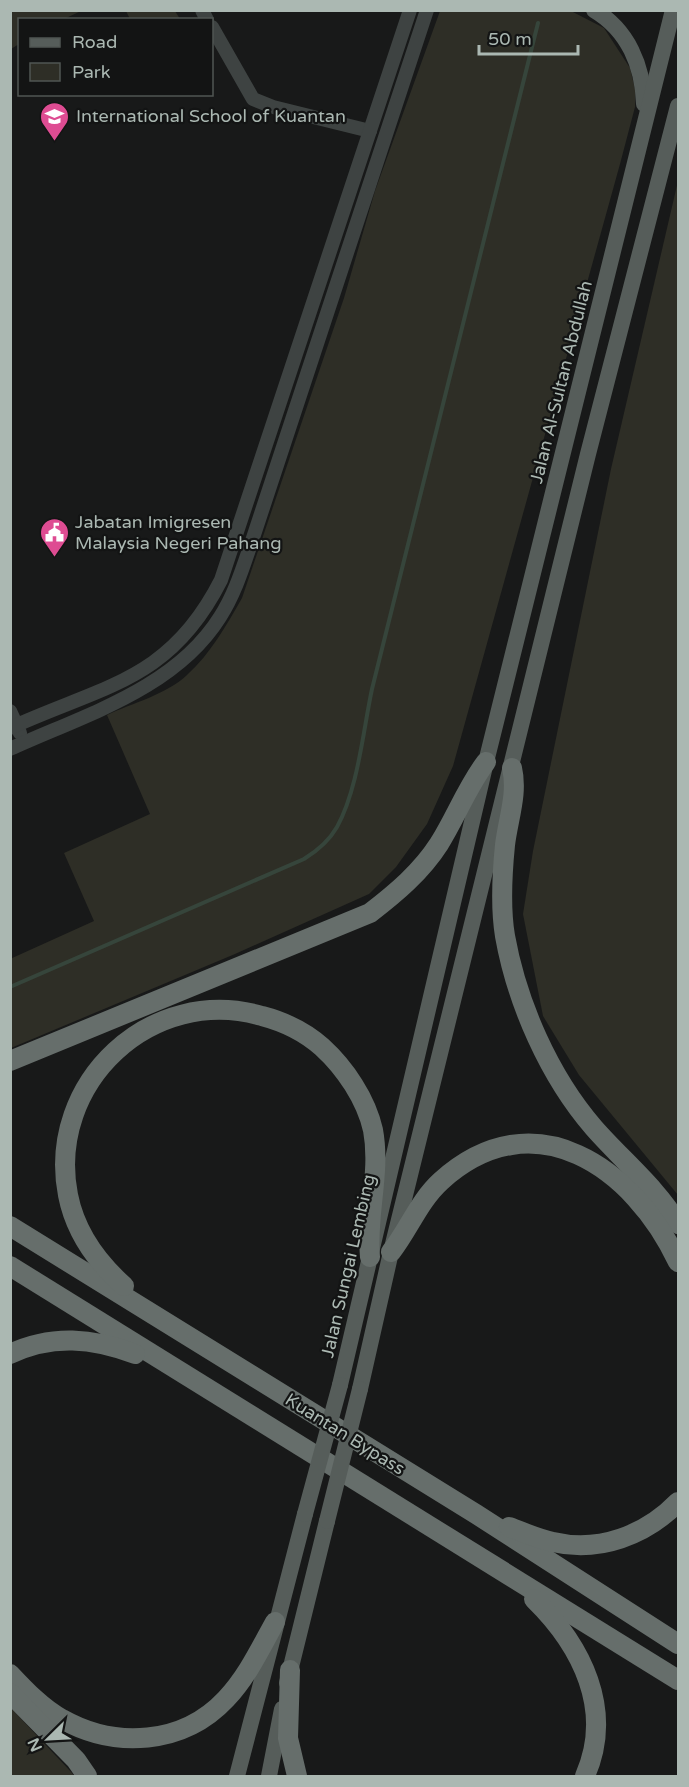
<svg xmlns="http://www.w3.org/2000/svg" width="689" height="1787" viewBox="0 0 689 1787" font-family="'Varela Round',sans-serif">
<rect width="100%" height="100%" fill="#181919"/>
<g fill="#2e2e26">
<polygon points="11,10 81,10 81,11 64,19 20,20 19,44 11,49"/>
<polygon points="126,11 175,11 180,19 130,19"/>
<path d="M440 11H571L604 28 630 68 635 89V107L620 164 453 766 427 824 396 867 369 894 235 954 11 1048 10 959 94 921 64 853 150 814 107 715C133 703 167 694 187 675 211 653 226 626 242 598L344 298 375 191Z"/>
<polygon points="678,181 678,1195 579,1075 543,1016 523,914 533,851 611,469"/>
<polygon points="10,1707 72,1773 74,1776 11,1776"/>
</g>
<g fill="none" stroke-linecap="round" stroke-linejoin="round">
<path stroke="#36453b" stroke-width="4" d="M10 987 304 859C317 851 329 841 337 827 358 789 363 731 372 689L538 23"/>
<g stroke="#3e4342" stroke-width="14">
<polyline points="202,10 207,20"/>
<polyline points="212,27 253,99 273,107 370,131"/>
<polyline points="10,711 20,733"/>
<path d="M10 728C104 685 170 681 221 580L410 10"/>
<path d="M10 749C84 715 175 689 220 617 235 594 243 567 252 541L427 10"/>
</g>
<g stroke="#565d5a" stroke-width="16">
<path d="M594 10C628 30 643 66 644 104"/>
<polyline points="340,1385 486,762 673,10"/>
<polyline points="360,1389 391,1252 588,454 678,106"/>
<polyline points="287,1683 327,1521"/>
<polyline points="237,1776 305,1514"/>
<polyline points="269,1776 282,1709"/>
</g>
<g stroke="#666e6b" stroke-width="20">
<path d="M512 768C518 794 508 819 505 845 502 875 500 906 505 936 517 1003 549 1076 594 1128 622 1160 657 1188 678 1224"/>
<path d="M10 1061 370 913C396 893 421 872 439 844 456 817 467 787 486 762"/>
<polyline points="10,1226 476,1514 678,1644"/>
<path d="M391 1252C409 1229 419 1201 441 1181 534 1097 634 1168 678 1262"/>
<polyline points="10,1266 678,1680"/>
<path d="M124 1286C97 1262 75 1231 68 1195 46 1082 152 984 262 1016 285 1022 304 1031 322 1047 345 1068 366 1099 373 1130 381 1173 366 1215 370 1257"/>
<path d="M10 1354C52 1334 93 1338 135 1354"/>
<path d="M509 1527C523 1532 538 1539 553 1542 599 1553 646 1535 678 1502"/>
<path d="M534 1599C582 1646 614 1710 585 1776"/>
<polyline points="290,1670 288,1738 297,1776"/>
<path d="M10 1674C25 1690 43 1709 62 1719 115 1749 183 1745 226 1699 247 1677 260 1649 275 1622"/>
<polyline points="10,1693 76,1760 87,1776"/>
</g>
<g stroke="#565d5a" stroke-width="16">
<polyline points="305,1514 340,1385"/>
<polyline points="327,1521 360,1389"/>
</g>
</g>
<defs>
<symbol id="school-pin" viewBox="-11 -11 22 30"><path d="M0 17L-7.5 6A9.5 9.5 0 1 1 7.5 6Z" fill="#de4c92" stroke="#131414"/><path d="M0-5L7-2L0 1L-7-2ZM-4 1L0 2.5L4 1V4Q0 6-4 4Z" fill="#fff"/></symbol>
<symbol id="civic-pin" viewBox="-11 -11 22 30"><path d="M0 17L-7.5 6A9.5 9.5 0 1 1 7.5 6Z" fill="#de4c92" stroke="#131414"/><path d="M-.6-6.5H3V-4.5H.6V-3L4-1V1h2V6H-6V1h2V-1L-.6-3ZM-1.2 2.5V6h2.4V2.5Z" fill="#fff"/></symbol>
</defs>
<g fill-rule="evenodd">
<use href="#school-pin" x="38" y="100" width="33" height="45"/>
<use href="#civic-pin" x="38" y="516" width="33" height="45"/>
</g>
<g text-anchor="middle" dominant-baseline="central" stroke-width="4.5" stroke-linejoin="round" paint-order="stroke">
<g font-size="18" fill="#abb8b2" stroke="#131414" text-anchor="start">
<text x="76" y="116">International School of Kuantan</text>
<text x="75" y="522">Jabatan Imigresen<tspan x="75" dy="21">Malaysia Negeri Pahang</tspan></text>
</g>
<g font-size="18" fill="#abb8b2" stroke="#131414">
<text transform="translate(561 382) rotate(-76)">Jalan Al-Sultan Abdullah</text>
<text transform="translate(348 1266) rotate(-77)">Jalan Sungai Lembing</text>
<text transform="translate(345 1434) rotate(32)">Kuantan Bypass</text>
</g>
</g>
<rect width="689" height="1787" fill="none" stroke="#abb8b2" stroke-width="24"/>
<rect x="18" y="18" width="195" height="78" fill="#131414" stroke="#505653" stroke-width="1.5"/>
<rect x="30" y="38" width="30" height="9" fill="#565d5a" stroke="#505653" stroke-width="1.5"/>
<text x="72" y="48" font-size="18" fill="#abb8b2">Road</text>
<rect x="30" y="63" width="30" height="18" fill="#2e2e26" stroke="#505653" stroke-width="1.5"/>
<text x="72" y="78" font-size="18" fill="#abb8b2">Park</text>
<g transform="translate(48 1739) rotate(246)" stroke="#131414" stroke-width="4.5" paint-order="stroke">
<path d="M0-4.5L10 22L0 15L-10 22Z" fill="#abb8b2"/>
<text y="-9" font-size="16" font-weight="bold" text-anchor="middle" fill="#abb8b2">N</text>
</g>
<path d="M479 45v9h99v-9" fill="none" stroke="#abb8b2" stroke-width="3"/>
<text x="488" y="45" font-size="18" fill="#abb8b2" stroke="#131414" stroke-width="4.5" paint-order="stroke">50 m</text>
</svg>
